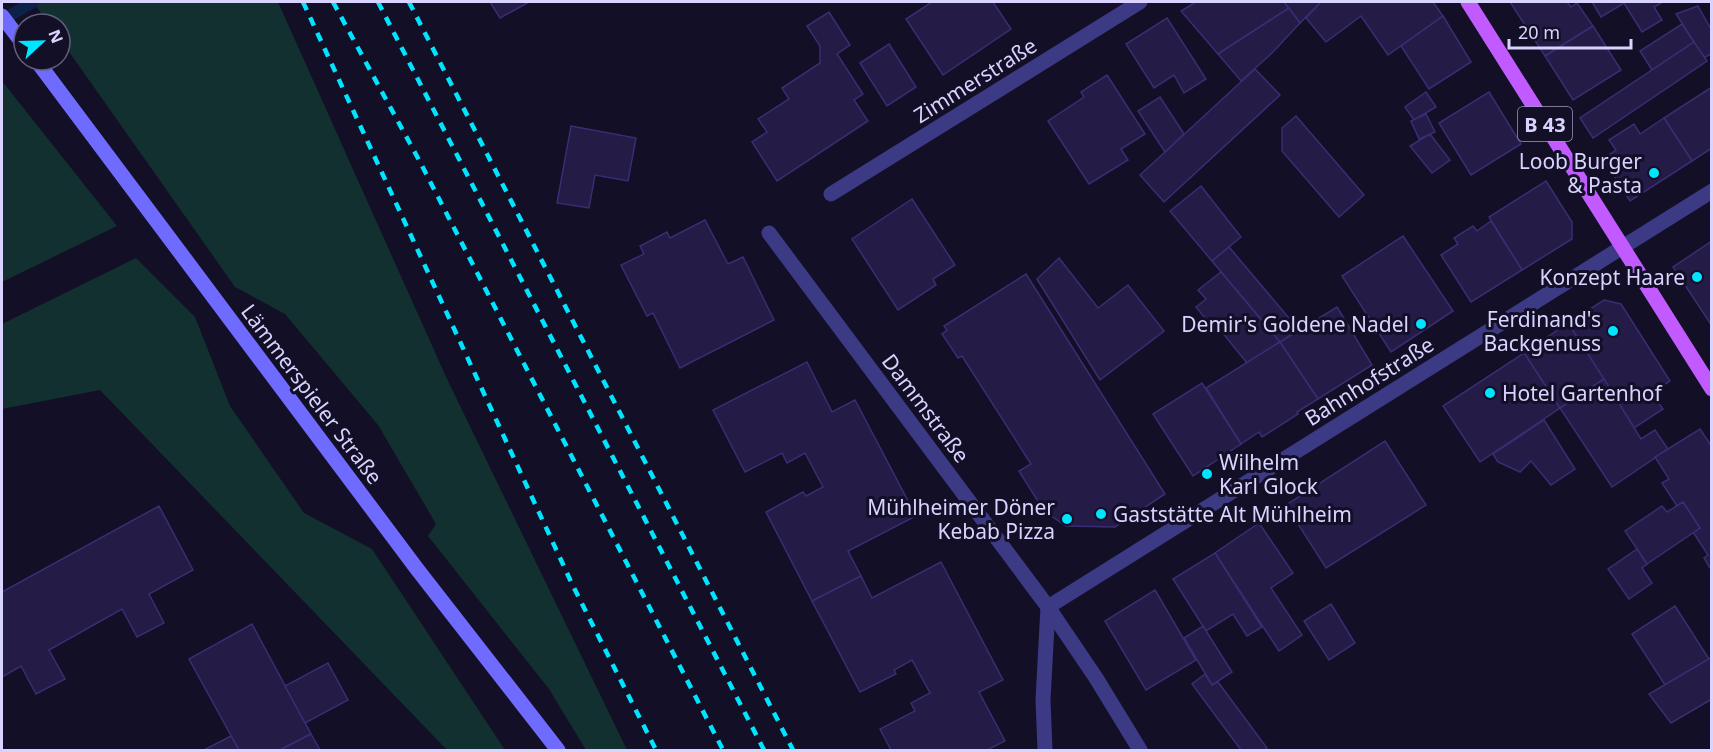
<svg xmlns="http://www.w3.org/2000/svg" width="1713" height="752" viewBox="0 0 1713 752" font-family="'Noto Sans',sans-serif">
<rect width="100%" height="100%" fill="#130f26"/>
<g fill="#12302f">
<polygon points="33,2 278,2 447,379 627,750 586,750 549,689 428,536 436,524 378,425 285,314 235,287 60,39 60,24 49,24"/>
<polygon points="2,81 117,226 2,282"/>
<polygon points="136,258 195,317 230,406 304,513 372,549 505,750 447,750 100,390 2,409 2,324"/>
</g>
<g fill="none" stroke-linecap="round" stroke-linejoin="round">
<polyline stroke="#0c2248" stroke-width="12" points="2,20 33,2"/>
</g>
<g fill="#241b47" stroke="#3b2d73" stroke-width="1.5">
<polygon points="490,2 529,2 500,18"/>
<polygon points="932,2 993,2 1011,29 943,75 906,19"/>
<polygon points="1196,2 1284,2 1289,8 1218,54 1181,11"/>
<polygon points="1284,2 1321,2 1300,23"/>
<polygon points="1321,2 1433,2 1443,16 1388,55 1361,16 1326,42 1306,18"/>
<polygon points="1510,2 1567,2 1571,7 1577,3 1593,26 1545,56"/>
<polygon points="1592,2 1626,2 1601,17"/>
<polygon points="1626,2 1663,2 1654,7 1662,20 1642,32 1624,3"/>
<polygon points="1698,6 1712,31 1712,53 1704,58 1676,14"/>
<polygon points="1289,8 1300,23 1272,53 1241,81 1218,54"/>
<polygon points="829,12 850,45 837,54 863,94 854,100 868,121 777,181 752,142 767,132 758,119 789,99 782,88 820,63 820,46 807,26"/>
<polygon points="1443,16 1471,62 1429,89 1401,46"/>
<polygon points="1167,18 1206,79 1184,93 1174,75 1154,88 1126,44"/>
<polygon points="1682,24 1694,42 1652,70 1640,51"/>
<polygon points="1593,26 1621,70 1573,100 1545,56"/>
<polygon points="1694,42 1707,61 1593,138 1580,118"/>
<polygon points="889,44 916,87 887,106 860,63"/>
<polygon points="1255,69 1280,95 1164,202 1140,175"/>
<polygon points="1107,75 1145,134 1121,149 1128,160 1089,184 1048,121 1084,97 1081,92"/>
<polygon points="1712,87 1712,148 1692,161 1664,118"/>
<polygon points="1426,92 1436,107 1414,120 1405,107"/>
<polygon points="1489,92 1521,144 1471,175 1439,123"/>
<polygon points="1160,97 1184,134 1165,152 1138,111"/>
<polygon points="1426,114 1435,132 1419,139 1411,121"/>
<polygon points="1296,116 1364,195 1339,217 1282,151 1282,128"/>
<polygon points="1664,118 1692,161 1630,201 1603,159 1616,150 1609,140 1634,124 1640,134"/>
<polygon points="571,126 636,138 628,181 595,175 589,208 557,203"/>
<polygon points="1430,134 1450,160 1432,173 1410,146"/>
<polygon points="1546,181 1572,222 1572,239 1522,270 1489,217"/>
<polygon points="1201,186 1241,237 1212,261 1170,211"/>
<polygon points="912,199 955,265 933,279 936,285 898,310 852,239"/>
<polygon points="705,220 728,264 743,257 774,320 680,368 653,313 647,316 621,265 644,254 640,246 667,232 670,238"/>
<polygon points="1491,221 1522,270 1471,302 1441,255 1458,244 1454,238 1473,226 1477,231"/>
<polygon points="1403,236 1453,311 1391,352 1342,276"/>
<polygon points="1712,241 1712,326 1673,267"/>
<polygon points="1229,247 1299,330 1280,342 1212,261"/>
<polygon points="1059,258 1098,308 1128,285 1164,331 1100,380 1037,279"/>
<polygon points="1221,272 1280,342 1247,363 1213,321 1210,324 1196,307 1206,299 1198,290"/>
<polygon points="1026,274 1165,494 1115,527 1066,526 1044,511 1019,471 1031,464 962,356 958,358 942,334 947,330 944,326"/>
<polygon points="1604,300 1621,304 1670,381 1652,393 1663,409 1634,428 1568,323"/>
<polygon points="1337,307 1372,365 1318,399 1280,342"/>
<polygon points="1568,323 1604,379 1560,408 1524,353"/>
<polygon points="1280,342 1318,399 1297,412 1298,414 1262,437 1259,432 1241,444 1206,388"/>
<polygon points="1524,353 1560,408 1480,462 1443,406"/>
<polygon points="807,362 832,412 855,400 916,516 848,551 861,576 812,601 766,512 803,492 806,496 823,487 805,453 787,463 782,453 745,472 713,410"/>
<polygon points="1604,379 1641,439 1655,430 1668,449 1612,487 1560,408"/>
<polygon points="1202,383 1241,444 1193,476 1153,414"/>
<polygon points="1544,420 1575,469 1551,485 1531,461 1520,472 1498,462 1493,454"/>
<polygon points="1700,429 1712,447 1712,571 1704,558 1708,555 1693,532 1700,528 1683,502 1677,506 1662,483 1669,479 1655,457"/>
<polygon points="1385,441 1426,505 1326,568 1286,505"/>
<polygon points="1683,502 1700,528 1647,564 1625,531 1662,506 1667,512"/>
<polygon points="159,506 193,570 149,594 164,623 137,637 122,609 49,650 65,679 36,694 21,666 2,677 2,592"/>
<polygon points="1259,523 1293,573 1271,588 1302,635 1279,651 1215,553"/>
<polygon points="1637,549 1647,564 1642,568 1652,583 1629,599 1608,569"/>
<polygon points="1215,553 1262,627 1247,636 1233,614 1206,631 1173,579"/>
<polygon points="941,562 1003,680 979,692 1005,741 987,750 891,750 880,729 915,711 911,703 930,693 912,660 894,670 896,674 860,692 812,601 861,576 872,598"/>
<polygon points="1155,590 1196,660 1146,690 1105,621"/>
<polygon points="1331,604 1355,643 1329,660 1304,621"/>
<polygon points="1675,606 1709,659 1665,685 1632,634"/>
<polygon points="252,624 311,734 280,750 239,750 189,659"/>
<polygon points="1203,626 1232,672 1212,685 1184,638"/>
<polygon points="1712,657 1712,699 1671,723 1649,694"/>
<polygon points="328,663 348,700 305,723 285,686"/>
<polygon points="1205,674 1212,685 1218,682 1267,748 1264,750 1241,750 1192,684"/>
<polygon points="311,734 320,750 280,750"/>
<polygon points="231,736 239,750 204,750"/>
</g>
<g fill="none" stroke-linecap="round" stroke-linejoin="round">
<polyline stroke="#3d3a85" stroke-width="15" points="1045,750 1043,700 1048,607"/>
<g stroke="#3d3a85" stroke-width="15">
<polyline points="831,194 1140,2"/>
<polyline points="769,233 1048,607 1096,678 1140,750"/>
<polyline points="1048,607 1712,191"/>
</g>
<g stroke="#6f6bff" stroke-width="15">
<polyline points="2,16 24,45"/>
<polyline points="36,60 417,569 558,750"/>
</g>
<polyline stroke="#c25bff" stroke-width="15" points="1468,2 1712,389"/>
<g stroke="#00e5ff" stroke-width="4.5" stroke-dasharray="9 8" stroke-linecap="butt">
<polyline points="303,2 573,586 656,750"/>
<polyline points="333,2 419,160 723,750"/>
<polyline points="378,2 764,750"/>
<polyline points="409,2 793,750"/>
</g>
</g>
<g fill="#00e5ff" stroke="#130f26" stroke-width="2">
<circle cx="1654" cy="173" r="6"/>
<circle cx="1697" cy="277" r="6"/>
<circle cx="1421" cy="324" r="6"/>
<circle cx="1613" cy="331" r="6"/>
<circle cx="1490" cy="393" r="6"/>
<circle cx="1207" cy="474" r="6"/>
<circle cx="1101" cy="514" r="6"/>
<circle cx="1067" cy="519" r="6"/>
</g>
<g text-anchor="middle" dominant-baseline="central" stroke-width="6" stroke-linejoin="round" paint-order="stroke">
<rect fill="#130f26" stroke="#9e99be" stroke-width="1.5" x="1518" y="107" width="54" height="34" rx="4.5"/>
<g font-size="20" font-weight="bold" fill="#d9d4ff">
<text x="1545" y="124">B 43</text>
</g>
<g font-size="21" fill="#d9d4ff" stroke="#130f26">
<text transform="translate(975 80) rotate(-32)">Zimmerstraße</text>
<text transform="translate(1369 381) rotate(-32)">Bahnhofstraße</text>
<text transform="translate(312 394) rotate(53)">Lämmerspieler Straße</text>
<text transform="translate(926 408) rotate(53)">Dammstraße</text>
</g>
<g font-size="21" fill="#d9d4ff" stroke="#130f26" text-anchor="end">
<text x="1642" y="161">Loob Burger<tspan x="1642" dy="24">&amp; Pasta</tspan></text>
<text x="1685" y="277">Konzept Haare</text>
<text x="1601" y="319">Ferdinand's<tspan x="1601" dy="24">Backgenuss</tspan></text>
<text x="1409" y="324">Demir's Goldene Nadel</text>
<text x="1502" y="393" text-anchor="start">Hotel Gartenhof</text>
<text x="1219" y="462" text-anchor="start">Wilhelm<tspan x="1219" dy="24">Karl Glock</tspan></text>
<text x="1055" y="507">Mühlheimer Döner<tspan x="1055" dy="24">Kebab Pizza</tspan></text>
<text x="1113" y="514" text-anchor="start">Gaststätte Alt Mühlheim</text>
</g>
</g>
<rect width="1713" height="752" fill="none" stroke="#d9d4ff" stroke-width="6"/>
<g transform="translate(42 42) rotate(68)"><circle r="28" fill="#130f26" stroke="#625e7d" stroke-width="1.5"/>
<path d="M0-4.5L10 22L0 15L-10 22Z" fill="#00e5ff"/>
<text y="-9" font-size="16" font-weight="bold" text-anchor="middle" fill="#d9d4ff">N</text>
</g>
<path d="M1509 39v9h122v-9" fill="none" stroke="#d9d4ff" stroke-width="3"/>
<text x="1518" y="39" font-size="18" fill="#d9d4ff" stroke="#130f26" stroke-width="4.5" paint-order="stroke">20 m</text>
</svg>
